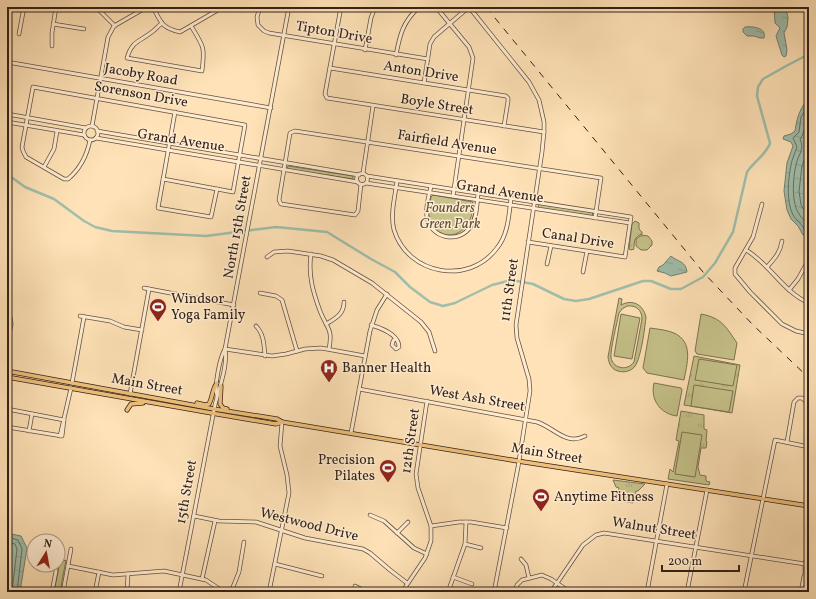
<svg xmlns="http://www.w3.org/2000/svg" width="816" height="599" viewBox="0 0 816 599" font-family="Vollkorn,serif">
<defs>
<pattern id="grass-tufts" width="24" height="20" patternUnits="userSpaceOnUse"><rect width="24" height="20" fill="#c6c28a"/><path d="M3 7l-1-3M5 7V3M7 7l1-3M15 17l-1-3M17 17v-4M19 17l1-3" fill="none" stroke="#aba676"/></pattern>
<pattern id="water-ripples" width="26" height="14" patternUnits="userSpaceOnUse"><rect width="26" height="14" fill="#a0beac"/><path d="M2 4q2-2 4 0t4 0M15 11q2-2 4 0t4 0" fill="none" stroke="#8aa393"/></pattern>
</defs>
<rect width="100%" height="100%" fill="#ffe2b7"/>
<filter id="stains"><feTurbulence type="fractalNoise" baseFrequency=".005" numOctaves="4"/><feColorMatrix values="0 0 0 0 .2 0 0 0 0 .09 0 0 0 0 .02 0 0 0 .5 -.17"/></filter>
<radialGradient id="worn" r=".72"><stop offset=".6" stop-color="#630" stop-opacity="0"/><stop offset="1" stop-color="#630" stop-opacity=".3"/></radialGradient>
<g fill="url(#grass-tufts)" stroke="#7c7252">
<polygon points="288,166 353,176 353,179 287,169"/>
<polygon points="539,204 591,212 593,214 591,216 538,208"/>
<path d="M635 221 639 223V229L642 232V234C634 237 634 242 634 249L631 250 629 249 632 224Z"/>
<polygon points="642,235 648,236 652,241 652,245 647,250 641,250 636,246 636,239"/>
<polygon points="694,356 740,365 732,413 684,405"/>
<polygon points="681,411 704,415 704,429 707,430 706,441 707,442 706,448 701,448 698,467 700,475 706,476 706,481 710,482 709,485 668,479 670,469 673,472 679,441 676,440"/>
<polygon points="613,480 645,484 638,491 636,491 633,503 616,500 619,488 616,487"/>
<polygon points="66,560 60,592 54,592 60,562"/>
</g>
<g fill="#c6c28a" stroke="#7c7252" fill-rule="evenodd">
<path d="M433 195 473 202C474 243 431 244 429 215 428 209 430 202 431 197Z"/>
<path d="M619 298 622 299 621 305C632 299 643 304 646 317 645 327 641 358 635 366 632 371 624 373 618 371 611 369 609 364 608 357ZM627 306C636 305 642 310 642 319L634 362C630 367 625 369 619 367 615 366 612 362 611 358 610 350 617 323 619 313L622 309Z"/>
<polygon points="621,314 640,318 632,359 614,356"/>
<path d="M701 314C722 318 726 327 737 343L734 360 697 354 695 351Z"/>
<path d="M650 328C657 329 667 330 674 333 694 342 687 364 684 380L647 373 643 368Z"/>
<polygon points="699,359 737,365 733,386 695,380"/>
<path d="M654 383 681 388 682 390 677 416C660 414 650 399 654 383Z"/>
<polygon points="694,385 733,391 729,412 691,406"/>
<polygon points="682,432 702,435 695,477 675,474"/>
</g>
<g fill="url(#water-ripples)" stroke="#747f71">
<polygon points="774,7 782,7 787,13 788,18 787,27 784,33 787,50 786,56 784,57 782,55 776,36 780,28 775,23"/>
<path d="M745 27C753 26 767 28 764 38H760L754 36H747L743 32V29Z"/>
<path d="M809 98V234L803 235 798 226 791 219 787 210 784 191 787 163 793 146 791 142 783 139 784 136 791 134 795 131C797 117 800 108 809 98Z"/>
<path d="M671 256C678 262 686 261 687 272L671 276 665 273 657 271 659 267 663 265Z"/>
<polygon points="7,314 12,317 13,324 7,355"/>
<polygon points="7,533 21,536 27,548 20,592 7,592"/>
</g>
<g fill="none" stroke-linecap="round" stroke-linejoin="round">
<g stroke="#697062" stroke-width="1">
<path d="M809 104 801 117 799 132 793 138 797 147C795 153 792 159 791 165 788 180 786 201 793 215 796 220 802 224 805 230H809"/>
<path d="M809 112C805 121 806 131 800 139 805 150 798 154 796 165 793 177 791 203 799 214 801 218 806 222 809 225"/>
<polyline points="809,135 807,140 808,150 802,166 799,191 801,205 804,210 809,216"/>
<polyline points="7,537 18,540 22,549 17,592"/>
<polyline points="7,542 15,544 17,549 12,592"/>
</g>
<path stroke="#a0beac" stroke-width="2.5" d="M7 174 25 187 54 199 84 221 95 227 112 231 206 236 276 227 327 232 371 259 395 272 410 287 430 302 443 306 455 303 492 285 508 281H517L533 284 564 299 576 301 589 299 643 281H651L671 289H681L703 277 715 263 733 232 747 172C754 161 766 155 770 143L757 96 758 87 763 79 788 65 809 54"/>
<defs>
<g id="minor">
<polyline points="94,7 101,12 115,26"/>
<path d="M153 7C161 23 162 28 180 32L223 7"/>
<polyline points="260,7 257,17 258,25 264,31 269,33 428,59"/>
<polyline points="341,7 325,94 327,98 544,132"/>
<polyline points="436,7 469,47 473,58 453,196"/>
<polyline points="469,7 529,82 539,100 544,122 544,132 542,152 516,325 517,338 529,379 530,391 518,467 494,592"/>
<path d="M162 23C158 26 155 30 152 32 139 42 132 41 127 58L202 71C205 47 204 47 191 26"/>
<polyline points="53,24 84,29"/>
<polyline points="19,34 24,7"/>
<polyline points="52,46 52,33 56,7"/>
<polyline points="365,50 371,18 375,7"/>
<path d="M396 55C400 34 403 22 419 7"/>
<polyline points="7,62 271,108"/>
<polyline points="330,68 506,96 508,98 508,101 504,126"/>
<polyline points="424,83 430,44 434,37 469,7"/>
<polyline points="175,112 158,208 211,217 217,189"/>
<polyline points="7,114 86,128"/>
<polyline points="7,122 84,135"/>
<polyline points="92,126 108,37 114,26 147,7"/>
<circle cx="91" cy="133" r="7"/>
<polyline points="97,131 359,175"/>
<polyline points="96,138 358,182"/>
<path d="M90 140C87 155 80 169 68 179H64L26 157 23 151 22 147 33 87 245 125 233 192 163 179"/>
<polyline points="44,167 54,149 57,131"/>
<polyline points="363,173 373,106"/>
<circle cx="362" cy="179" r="5.5"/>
<polyline points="367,176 631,217 625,257 528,242"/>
<path d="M397 181C395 197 390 214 394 230 408 275 469 286 497 248 508 235 509 215 511 198"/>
<polyline points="366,183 630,223"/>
<polyline points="361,184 358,211 355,215 281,204 279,200 290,133 295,131 601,178 595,218"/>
<path d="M431 186C429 196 425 207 427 217 430 238 459 245 471 226 477 217 477 204 478 193"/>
<polyline points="762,204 753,237 735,268 735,274 750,292 782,324 796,331 809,334"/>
<path d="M746 250C770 264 783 292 809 303"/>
<path d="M311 254C308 275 313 292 320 311 327 329 333 328 329 349"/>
<polyline points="267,257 274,252 288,251 321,256 333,260 372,283 421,322 429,332 435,351"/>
<polyline points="547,264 551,246"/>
<path d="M767 267C775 258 780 253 782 241"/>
<polyline points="583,272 587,251"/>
<polyline points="144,288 234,305"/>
<polyline points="789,290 798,279 809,259"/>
<polyline points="260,293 276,296 282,300 297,351"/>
<polyline points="80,316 110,321 124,327 142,330"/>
<path d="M326 324C336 318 344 314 344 302"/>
<path d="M371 325C381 328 399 335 399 347L396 349 392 345 393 341 395 339"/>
<path d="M256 326C264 334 264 345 265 356"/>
<polyline points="225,349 272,356 286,354 305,349 321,348 365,356"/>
<polyline points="72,383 84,317"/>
<path d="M359 389 537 422C555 428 566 446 585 436"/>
<polyline points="130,394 149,289"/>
<path d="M217 396C214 386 220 357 225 349"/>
<polyline points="7,409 64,420"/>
<polyline points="7,427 62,436 64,420"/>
<polyline points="29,431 32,414"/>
<polyline points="351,433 370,331 377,310 387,294"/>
<polyline points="60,436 71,388"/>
<polyline points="787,442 794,402 798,398 802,398 809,404"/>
<polyline points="370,515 384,521 414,548 427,554"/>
<polyline points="194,516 219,521 256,522 305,538 363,549 370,553 390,570 407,583"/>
<polyline points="431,526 459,522 471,522 507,528"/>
<polyline points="397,533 408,522"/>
<polyline points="465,544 481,548"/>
<polyline points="521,559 526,565 529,578"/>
<polyline points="275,564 322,576"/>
<polyline points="805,565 809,548"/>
<polyline points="68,566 113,575 164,571 206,580 224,592"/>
<polyline points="807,570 809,561"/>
<polyline points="453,577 472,584"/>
<polyline points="202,579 215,521"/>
<polyline points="355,586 367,592"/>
<polyline points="52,592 56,571 55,565"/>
<polyline points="63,592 71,549"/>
<polyline points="95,592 99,572"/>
<polyline points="127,592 128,574"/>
<path d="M179 592 215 405C219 387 228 367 225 349L289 7"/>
<polyline points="231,592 239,572 244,542"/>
<polyline points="269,592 289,493 287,475 280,446 282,422"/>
<polyline points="402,592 425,558 431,541 431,526 418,488 416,474 427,401"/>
<polyline points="448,592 465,544 466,522"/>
<polyline points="515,592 517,585 522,580 542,575 551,579 570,592"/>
<polyline points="551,592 583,545 596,535 604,533 805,564 805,579"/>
<polyline points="647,592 667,484"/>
<polyline points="687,592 707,490"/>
<polyline points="744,592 775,440 809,447"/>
<polyline points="801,592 804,576"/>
</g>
<g id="major">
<polyline points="7,371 214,409 277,419 282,422"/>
<polyline points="7,377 217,414 276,424 282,422 524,462 809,506"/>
<polyline points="221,386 220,404 223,408 227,409"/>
<path d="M197 403 205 405 209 404C213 397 212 389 217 383"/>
<polyline points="127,410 131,404 143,403"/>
</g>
</defs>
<use href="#minor" stroke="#655140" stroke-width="4.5"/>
<use href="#major" stroke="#322119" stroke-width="5"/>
<use href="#minor" stroke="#ffecd0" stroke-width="3"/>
<use href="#major" stroke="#f0c17c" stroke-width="3.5"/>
<polyline stroke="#322119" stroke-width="1" stroke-dasharray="7 7" stroke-linecap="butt" points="486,7 703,272 753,325 809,378"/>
</g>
<defs>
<symbol id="stadium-pin" viewBox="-11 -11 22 30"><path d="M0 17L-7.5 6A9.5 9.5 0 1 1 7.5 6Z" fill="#8f2418" stroke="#ffecd0"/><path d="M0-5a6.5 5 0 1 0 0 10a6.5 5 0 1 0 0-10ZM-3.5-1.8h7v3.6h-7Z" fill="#fff"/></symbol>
<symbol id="hospital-pin" viewBox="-11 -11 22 30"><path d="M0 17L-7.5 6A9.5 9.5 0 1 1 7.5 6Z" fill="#8f2418" stroke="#ffecd0"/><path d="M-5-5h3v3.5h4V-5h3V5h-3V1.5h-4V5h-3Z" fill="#fff"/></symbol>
</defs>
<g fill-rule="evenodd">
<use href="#stadium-pin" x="148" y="297" width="20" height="27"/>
<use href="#hospital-pin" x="319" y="358" width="20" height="27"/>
<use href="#stadium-pin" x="378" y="458" width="20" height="27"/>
<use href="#stadium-pin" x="531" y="487" width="20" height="27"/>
</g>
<g text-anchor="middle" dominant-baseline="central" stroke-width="3" stroke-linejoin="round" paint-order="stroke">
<g font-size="14" fill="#322119" stroke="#ffecd0">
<text transform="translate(334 33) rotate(10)">Tipton Drive</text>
<text transform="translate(421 72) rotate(9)">Anton Drive</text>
<text transform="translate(141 75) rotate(10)">Jacoby Road</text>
<text transform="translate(141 95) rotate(10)">Sorenson Drive</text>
<text transform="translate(437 105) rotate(9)">Boyle Street</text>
<text transform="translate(181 141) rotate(9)">Grand Avenue</text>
<text transform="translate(447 143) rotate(9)">Fairfield Avenue</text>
<text transform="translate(500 192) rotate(9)">Grand Avenue</text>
<text transform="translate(238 227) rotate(-80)">North 15th Street</text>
<text transform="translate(578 239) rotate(9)">Canal Drive</text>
<text transform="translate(510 290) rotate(-82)">11th Street</text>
<text transform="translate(147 385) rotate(10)">Main Street</text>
<text transform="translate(477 399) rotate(10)">West Ash Street</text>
<text transform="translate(411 441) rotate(-82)">12th Street</text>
<text transform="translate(547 454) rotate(9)">Main Street</text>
<text transform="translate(187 492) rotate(-80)">15th Street</text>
<text transform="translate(309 525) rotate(14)">Westwood Drive</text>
<text transform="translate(654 529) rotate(9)">Walnut Street</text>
</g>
<g font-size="14" font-style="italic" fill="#5e513b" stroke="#ffecd0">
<text x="450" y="208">Founders<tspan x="450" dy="16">Green Park</tspan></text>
</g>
<g font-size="14" fill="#322119" stroke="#ffecd0" text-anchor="start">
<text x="171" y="299">Windsor<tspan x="171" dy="16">Yoga Family</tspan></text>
<text x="342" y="368">Banner Health</text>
<text x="375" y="460" text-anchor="end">Precision<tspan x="375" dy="16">Pilates</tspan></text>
<text x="554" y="497">Anytime Fitness</text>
</g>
</g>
<rect width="816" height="599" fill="none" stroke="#ffe2b7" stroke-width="24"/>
<rect x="8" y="8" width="800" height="583" fill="none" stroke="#322119" stroke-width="2"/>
<rect x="12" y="12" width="792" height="575" fill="none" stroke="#322119"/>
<g transform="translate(46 553) rotate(11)"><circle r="19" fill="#ffecd0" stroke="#ad9b87"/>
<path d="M0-3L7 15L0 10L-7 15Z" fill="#8f2418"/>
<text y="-6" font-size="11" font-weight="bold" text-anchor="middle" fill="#322119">N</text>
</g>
<path d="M662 565v6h77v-6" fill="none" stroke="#322119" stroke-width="2"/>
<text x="668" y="565" font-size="12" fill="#322119" stroke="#ffecd0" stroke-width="3" paint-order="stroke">200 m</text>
<rect width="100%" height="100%" filter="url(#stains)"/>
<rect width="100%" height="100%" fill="url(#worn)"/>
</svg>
